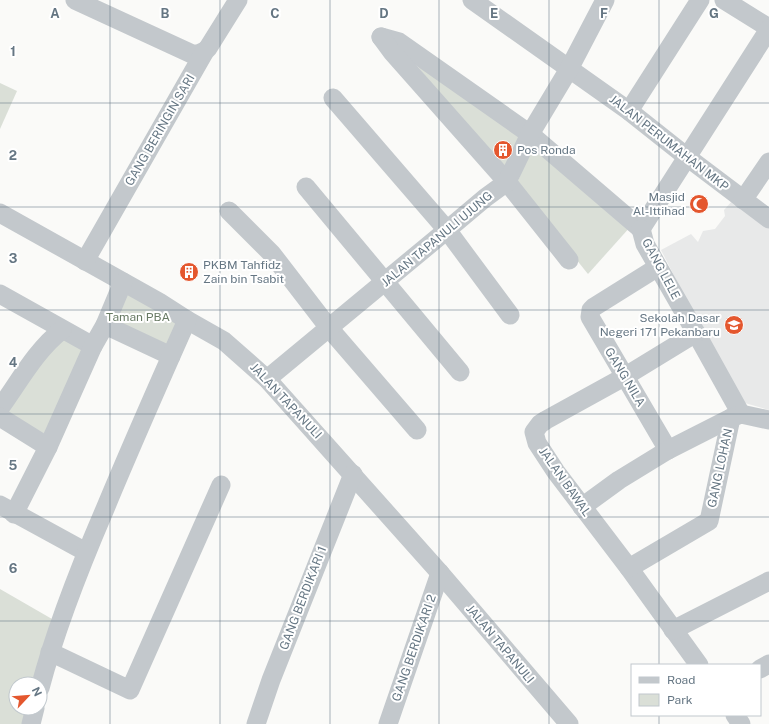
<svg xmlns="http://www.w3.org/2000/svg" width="769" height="724" viewBox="0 0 769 724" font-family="'Public Sans',sans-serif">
<rect width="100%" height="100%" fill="#fafaf8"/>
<polygon fill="#e8e9e9" points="732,201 769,228 769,410 738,401 661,250 691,234 698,242 703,231 715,229 725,216 724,210"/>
<g fill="#dadfd7">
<polygon points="405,51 524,136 503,173"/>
<polygon points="0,83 17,91 0,129"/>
<polygon points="532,147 631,226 588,274 517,186 517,183"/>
<polygon points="127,292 180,321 166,349 111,322"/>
<polygon points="61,338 87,351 48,436 3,412"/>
<polygon points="0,589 52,619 33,684 16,684 16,708 27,708 23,724 0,724"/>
</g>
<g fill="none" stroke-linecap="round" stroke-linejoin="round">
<g stroke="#c3c8cc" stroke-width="19">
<polyline points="75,0 192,54 198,54 205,51"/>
<polyline points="472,0 629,111 687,157 769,219"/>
<polyline points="724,0 769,28"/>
<polyline points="381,37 399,42 530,134 641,229"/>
<polyline points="381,37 392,52 507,182 569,260"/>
<polyline points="333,98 447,230 510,315"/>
<polyline points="629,111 700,0"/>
<polyline points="306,187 460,372"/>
<polyline points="743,200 769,162"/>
<polyline points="229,211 272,254 329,328 417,430"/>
<polyline points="0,213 159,302 187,320 224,341 267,379 440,573 569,724"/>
<polyline points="641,229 769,29"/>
<polyline points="641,229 645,244 696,333 741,414"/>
<polyline points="85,261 205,51 208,48 238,0"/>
<polyline points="658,267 594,307 591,310 590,317 668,450"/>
<polyline points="0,294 93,346"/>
<polyline points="105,325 171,356"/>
<polyline points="696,333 624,377 546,420 540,424 534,432 537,443 556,472 629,568 699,665"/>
<polyline points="267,379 447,230 485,198 507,182 530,134 569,69 605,0"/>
<path d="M0 408C19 382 36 350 62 330"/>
<polyline points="0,417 48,447"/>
<polyline points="0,505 86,552"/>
<polyline points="582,507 619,480 668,450 731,418 741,414 769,420"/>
<polyline points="14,514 48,447 93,346 105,325 123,282"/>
<polyline points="629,568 709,521 731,418"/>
<polyline points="673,630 769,581"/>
<polyline points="50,652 130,690 221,485"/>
<polyline points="760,669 769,664"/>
<path d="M40 688C56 627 80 567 105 509 131 446 159 383 187 320"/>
<polyline points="735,715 741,724"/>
<polyline points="31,724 35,708"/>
<polyline points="256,724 271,680 353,474"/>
<polyline points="388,724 440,573"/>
</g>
</g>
<path fill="none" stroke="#657683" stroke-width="1" stroke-opacity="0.55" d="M110 0V724M220 0V724M330 0V724M439 0V724M549 0V724M659 0V665M0 103H769M0 207H769M0 310H769M0 414H769M0 517H769M0 621H769M659 715V724"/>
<defs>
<symbol id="building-disc" viewBox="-11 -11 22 22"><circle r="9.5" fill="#e4572e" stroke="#fff"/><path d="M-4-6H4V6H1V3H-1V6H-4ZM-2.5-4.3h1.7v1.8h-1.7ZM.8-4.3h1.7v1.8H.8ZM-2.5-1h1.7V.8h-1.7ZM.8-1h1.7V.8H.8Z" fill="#fff"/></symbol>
<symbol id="mosque-disc" viewBox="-11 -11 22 22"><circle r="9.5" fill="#e4572e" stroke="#fff"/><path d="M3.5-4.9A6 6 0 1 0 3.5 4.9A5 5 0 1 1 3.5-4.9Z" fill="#fff"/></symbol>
<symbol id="school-disc" viewBox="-11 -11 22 22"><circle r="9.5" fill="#e4572e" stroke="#fff"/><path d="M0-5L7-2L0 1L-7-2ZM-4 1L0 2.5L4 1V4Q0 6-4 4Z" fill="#fff"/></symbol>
</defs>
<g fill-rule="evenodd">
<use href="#building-disc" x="492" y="139" width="22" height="22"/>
<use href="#mosque-disc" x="688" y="193" width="22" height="22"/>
<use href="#building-disc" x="178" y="261" width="22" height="22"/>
<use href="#school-disc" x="723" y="314" width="22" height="22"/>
</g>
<g text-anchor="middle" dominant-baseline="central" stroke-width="4" stroke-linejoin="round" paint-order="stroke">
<g font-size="12" fill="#657683" stroke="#fff">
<text transform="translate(160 130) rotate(-60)">GANG BERINGIN SARI</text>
<text transform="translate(669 143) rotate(38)">JALAN PERUMAHAN MKP</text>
<text transform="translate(437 239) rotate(-40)">JALAN TAPANULI UJUNG</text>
<text transform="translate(661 269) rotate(62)">GANG LELE</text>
<text transform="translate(625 377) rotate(59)">GANG NILA</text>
<text transform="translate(286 401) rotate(47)">JALAN TAPANULI</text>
<text transform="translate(720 468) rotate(-78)">GANG LOHAN</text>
<text transform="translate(565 482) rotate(55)">JALAN BAWAL</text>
<text transform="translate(303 598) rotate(-69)">GANG BERDIKARI 1</text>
<text transform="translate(500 644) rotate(50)">JALAN TAPANULI</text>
<text transform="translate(414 648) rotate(-71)">GANG BERDIKARI 2</text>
</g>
<g font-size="12" fill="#657683" stroke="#fff" text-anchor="start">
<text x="517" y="150">Pos Ronda</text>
<text x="685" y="197" text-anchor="end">Masjid<tspan x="685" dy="14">Al-Ittihad</tspan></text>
<text x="203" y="265">PKBM Tahfidz<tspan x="203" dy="14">Zain bin Tsabit</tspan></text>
<text x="720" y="318" text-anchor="end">Sekolah Dasar<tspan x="720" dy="14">Negeri 171 Pekanbaru</tspan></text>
</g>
<g font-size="12" fill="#687a64" stroke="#fff">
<text x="138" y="317">Taman PBA</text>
</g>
</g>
<g font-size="13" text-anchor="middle" font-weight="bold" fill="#657683" stroke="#fff" stroke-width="4" stroke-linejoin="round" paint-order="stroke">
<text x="55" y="18">A</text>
<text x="165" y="18">B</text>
<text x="275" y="18">C</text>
<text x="384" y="18">D</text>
<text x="494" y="18">E</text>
<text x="604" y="18">F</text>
<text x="714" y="18">G</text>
<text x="13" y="56">1</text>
<text x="13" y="160">2</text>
<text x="13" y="263">3</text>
<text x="13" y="367">4</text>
<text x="13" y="470">5</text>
<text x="13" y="573">6</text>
</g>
<rect x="631" y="664" width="130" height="52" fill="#ffffff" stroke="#c1c8cd"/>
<rect x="639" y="677" width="20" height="6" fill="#c3c8cc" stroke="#c1c8cd"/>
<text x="667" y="684" font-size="12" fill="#657683">Road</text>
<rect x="639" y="694" width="20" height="12" fill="#dadfd7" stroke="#c1c8cd"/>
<text x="667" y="704" font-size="12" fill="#657683">Park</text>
<g transform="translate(28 696) rotate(64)"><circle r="19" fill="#ffffff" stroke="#c1c8cd"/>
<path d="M0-3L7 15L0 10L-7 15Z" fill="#e4572e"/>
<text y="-6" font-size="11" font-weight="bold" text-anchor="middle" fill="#657683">N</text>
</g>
</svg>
